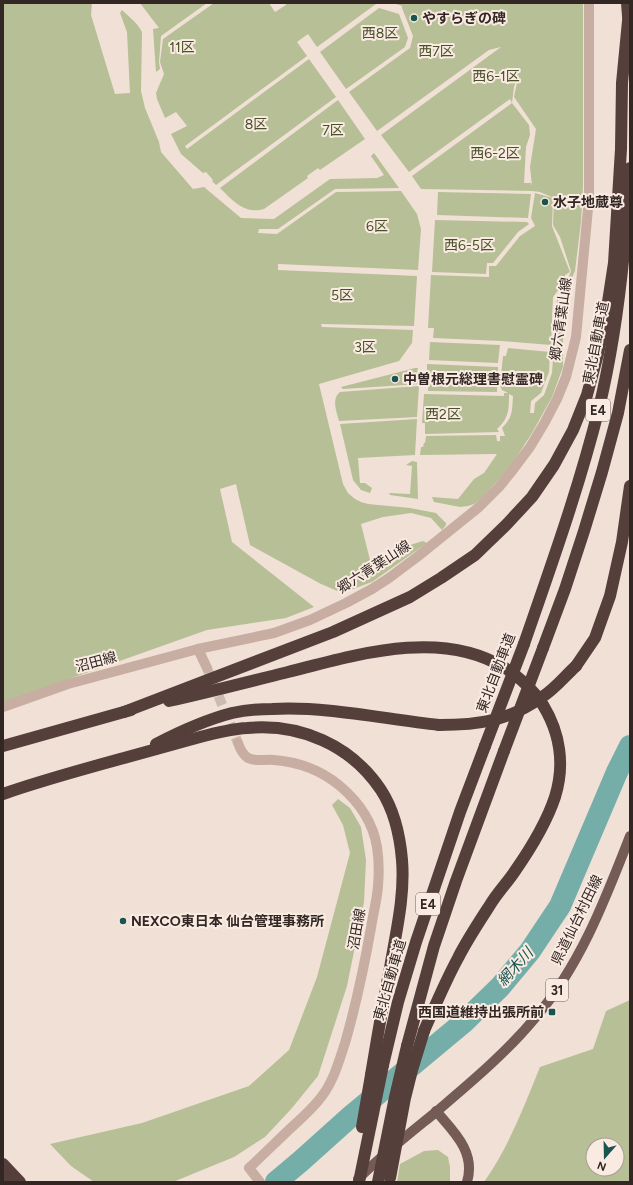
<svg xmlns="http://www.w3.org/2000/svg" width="633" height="1185" viewBox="0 0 633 1185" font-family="Figtree,'Noto Sans JP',sans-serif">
<rect width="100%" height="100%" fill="#f1e0d6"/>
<g fill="#b7bf96" fill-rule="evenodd">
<path d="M3 3H92L91 15 115 94 130 93 127 32 120 13 122 10C129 17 137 22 142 32L141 91 145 108 159 142 161 152 193 189 204 187 241 218 274 219 330 179 377 178 384 175 371 156 374 153 399 188 335 189 278 229H259L258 233 277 234 336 192 401 191 417 214 421 229 418 270 278 264V270L417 276 414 326 321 324 322 327 413 330 412 343 399 361 319 384 343 484 348 493 355 499 361 502 368 504 410 508 436 513 446 523V525L442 530 431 518 411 513 383 517 361 524 372 568 395 562V549L400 544 405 542 410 545 423 541 427 543 372 582 342 593 321 584 250 545 236 484 220 489 232 542 314 607 286 618 207 630 4 702Z"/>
<polygon points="140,3 207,3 161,36 159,62 160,69 156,72 153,29 159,28"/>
<polygon points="214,3 269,3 275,12 286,5 285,3 375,3 376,4 317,47 308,34 297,42 307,56 185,146 187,149 309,59 336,97 216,185 212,181 213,180 206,172 203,173 181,154 171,134 187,126 176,112 165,118 157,99 156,93 164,74 160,62 163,39"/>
<path d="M393 3H583V185L581 222 575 271 563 298V367L552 397 532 433 510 467 481 499 474 504 468 506 460 507 434 502 432 497 458 499 474 479 484 473 497 454 420 455 421 447H423L424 443H425L426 436 496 435 497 441H500V436H505L502 428C513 417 512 411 513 396L509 394C509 410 509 418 497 429L499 432 425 434V423H422L424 394 504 396V393H508L502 390 500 386 503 356H506L508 348 550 352 549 372 541 393 531 401 530 413H534L535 403 544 395 552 373 557 299 566 284 571 271 560 237 553 225 554 198 540 192 532 191 421 189 412 176 512 103 510 99 409 172 381 135 501 47 489 50 377 131 349 92 410 48 413 36 402 8V6ZM519 73 514 97 536 129 530 167 532 186 531 183H524L526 147 530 135 529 125 512 103 514 87Z"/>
<polygon points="379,8 399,14 408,38 405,47 346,89 320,52"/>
<path d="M338 100 365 139 320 170 318 168 307 176 308 178 264 209C245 215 232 200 220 188Z"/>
<polygon points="438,192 531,194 528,218 437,215"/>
<polygon points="535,193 553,198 552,226 570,272 565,275 565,281 553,297 551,345 501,341 433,338 434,328 428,328 431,275 489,277 489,266 496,266 520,236 535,226 531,218"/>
<polygon points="435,220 527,222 529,224 518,232 493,263 487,263 486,274 432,272"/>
<polygon points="430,342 500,345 498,363 429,360"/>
<polygon points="427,364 498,367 497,392 428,391 429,376 427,375"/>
<polygon points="415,368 418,368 417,371 420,373 419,384 343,389 341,387"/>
<path d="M419 386 417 417 339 421C337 412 331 399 340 392Z"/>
<polygon points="417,419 415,455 358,458 360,483 365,483 372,488 370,493 361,490 353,480 340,424"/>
<polygon points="412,461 417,462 418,499 390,495 389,493 410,494 412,466 406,465"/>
<polygon points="338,799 350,808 361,827 366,860 364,902 347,986 318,1076 292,1108 265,1137 234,1157 173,1182 94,1182 71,1166 50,1144 142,1123 249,1086 289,1050 317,977 350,853 343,825 332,805"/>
<path d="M630 1000V1182H484C509 1147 524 1106 540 1067L593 1049 606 1011ZM593 1145H617V1169H593Z"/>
<polygon points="438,1150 448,1157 450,1167 450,1182 397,1182 400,1164 424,1151"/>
</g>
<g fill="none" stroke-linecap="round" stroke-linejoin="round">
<polyline stroke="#75aea8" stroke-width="22" points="276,1182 301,1161 350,1117 464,1022 500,987 530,951 560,906 617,772 630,746"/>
<polyline stroke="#cbbbb2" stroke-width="10" stroke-dasharray="10 5" stroke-linecap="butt" points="207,668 238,743"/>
<g stroke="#c8aea2" stroke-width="10">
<polyline points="198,649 207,668"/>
<polyline points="3,707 68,684 198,649 274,633 310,620 346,603 372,589 389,578 417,557 479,507 499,487 512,471 530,447 545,422 557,399 566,377 576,337 589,198 589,3"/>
<path d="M238 743C240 749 242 754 248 758 256 762 265 759 274 760 299 762 321 770 340 786 359 802 373 823 377 847 379 860 379 874 378 886 377 900 373 914 371 928 364 967 356 1005 345 1043 339 1061 334 1080 322 1096 314 1107 303 1117 293 1126 278 1140 264 1154 249 1168L260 1182"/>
</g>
<g stroke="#755b55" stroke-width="10">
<path d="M436 1111C454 1132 476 1152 467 1182"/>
<path d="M358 1179C382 1155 409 1134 436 1112 470 1083 506 1053 535 1018 580 966 605 900 630 836"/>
</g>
<g stroke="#543f3b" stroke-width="12">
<polyline points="627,3 629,29"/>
<path d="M524 644C551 566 579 488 599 408 618 329 626 248 630 168"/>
<polyline points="543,648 565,589 584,531 602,472 618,413 630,350"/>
<polyline points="576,666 595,638 610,596 622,542 630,486"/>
<path d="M169 701C209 692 248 682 288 672 356 655 440 628 505 668 521 678 533 689 543 705 560 733 565 765 555 797 546 824 531 848 515 871 507 883 497 893 490 905 479 922 467 940 458 958 445 982 435 1006 424 1031"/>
<polyline points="124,712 333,632 410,597 441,578 475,555 507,524 532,497 554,465 573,430 587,395 598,354 606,315 614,263 621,149 622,83 628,21"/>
<path d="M156 744C181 731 205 720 232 713 245 710 259 709 272 709 328 706 383 719 439 725"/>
<polyline points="3,746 131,710"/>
<path d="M3 794C43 780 84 769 124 758 146 752 167 746 189 740 208 735 227 729 247 728 300 723 351 745 381 790 394 810 400 836 402 860 405 896 396 932 390 968 383 1003 377 1039 371 1075"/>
<polyline points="407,1046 434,946 456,881 504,751"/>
<polyline points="383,1065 398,1002 416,942 460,812 485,746"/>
<polyline points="3,1164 20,1182"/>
<polyline points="3,1176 9,1182"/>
</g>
<g stroke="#543f3b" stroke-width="12">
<path d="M439 725C478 725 509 721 542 697 555 689 565 676 576 666"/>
<polyline points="485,746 524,644"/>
<polyline points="504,751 543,648"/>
<polyline points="362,1127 371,1075"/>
<polyline points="390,1178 405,1098 412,1070 424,1031"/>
<polyline points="359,1182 383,1065"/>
<polyline points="378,1182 395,1097 407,1046"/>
</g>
</g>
<g fill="#1a5450" stroke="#f9ebe2" stroke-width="1.5">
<circle cx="414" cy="18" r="4"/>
<circle cx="545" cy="202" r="4"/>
<circle cx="395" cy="379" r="4"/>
<circle cx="123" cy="921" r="4"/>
<rect x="548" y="1008" width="8" height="8" rx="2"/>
</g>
<g text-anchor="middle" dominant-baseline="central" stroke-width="4" stroke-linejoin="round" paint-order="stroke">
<g fill="#f9ebe2" stroke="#6e625d" stroke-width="1">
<rect x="586" y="399" width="24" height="22" rx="3"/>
<rect x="416" y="893" width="24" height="22" rx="3"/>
<rect x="546" y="979" width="22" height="22" rx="3"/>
</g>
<g font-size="13" font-weight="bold" fill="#332724">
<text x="598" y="410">E4</text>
<text x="428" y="904">E4</text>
<text x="557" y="990">31</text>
</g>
<g font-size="14" font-weight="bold" fill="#332724" stroke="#f9ebe2" text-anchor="start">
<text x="422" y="18">やすらぎの碑</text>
<text x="553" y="202">水子地蔵尊</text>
<text x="403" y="379">中曽根元総理書慰霊碑</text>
<text x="131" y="921">NEXCO東日本 仙台管理事務所</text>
<text x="544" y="1012" text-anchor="end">西国道維持出張所前</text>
</g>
<g font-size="14" fill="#485128" stroke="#f9ebe2">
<text x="380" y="33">西8区</text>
<text x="182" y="47">11区</text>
<text x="436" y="51">西7区</text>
<text x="496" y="76">西6-1区</text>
<text x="256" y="124">8区</text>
<text x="333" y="130">7区</text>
<text x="495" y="153">西6-2区</text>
<text x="377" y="226">6区</text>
<text x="469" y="245">西6-5区</text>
<text x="342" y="295">5区</text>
<text x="365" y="347">3区</text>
<text x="443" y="414">西2区</text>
</g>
<g font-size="14" fill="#332724" stroke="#f9ebe2">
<text transform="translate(561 319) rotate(-82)">郷六青葉山線</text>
<text transform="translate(596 343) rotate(-79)">東北自動車道</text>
<text transform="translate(374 567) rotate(-33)">郷六青葉山線</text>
<text transform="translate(96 662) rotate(-15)">沼田線</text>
<text transform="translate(496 673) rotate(-69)">東北自動車道</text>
<text transform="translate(577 920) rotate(-64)">県道仙台村田線</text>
<text transform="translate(357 929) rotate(-80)">沼田線</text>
<text transform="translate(390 980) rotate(-74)">東北自動車道</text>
</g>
<g font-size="15" font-style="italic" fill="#1a5450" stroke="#f9ebe2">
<text transform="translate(515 967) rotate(-48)">網木川</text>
</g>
</g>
<rect width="633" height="1185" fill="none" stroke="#332724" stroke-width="8"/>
<g transform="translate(605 1157) rotate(200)"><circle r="19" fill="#f9ebe2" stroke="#aa9d96"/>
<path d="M0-3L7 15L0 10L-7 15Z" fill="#1a5450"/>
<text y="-6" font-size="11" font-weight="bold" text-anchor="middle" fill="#332724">N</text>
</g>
</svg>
